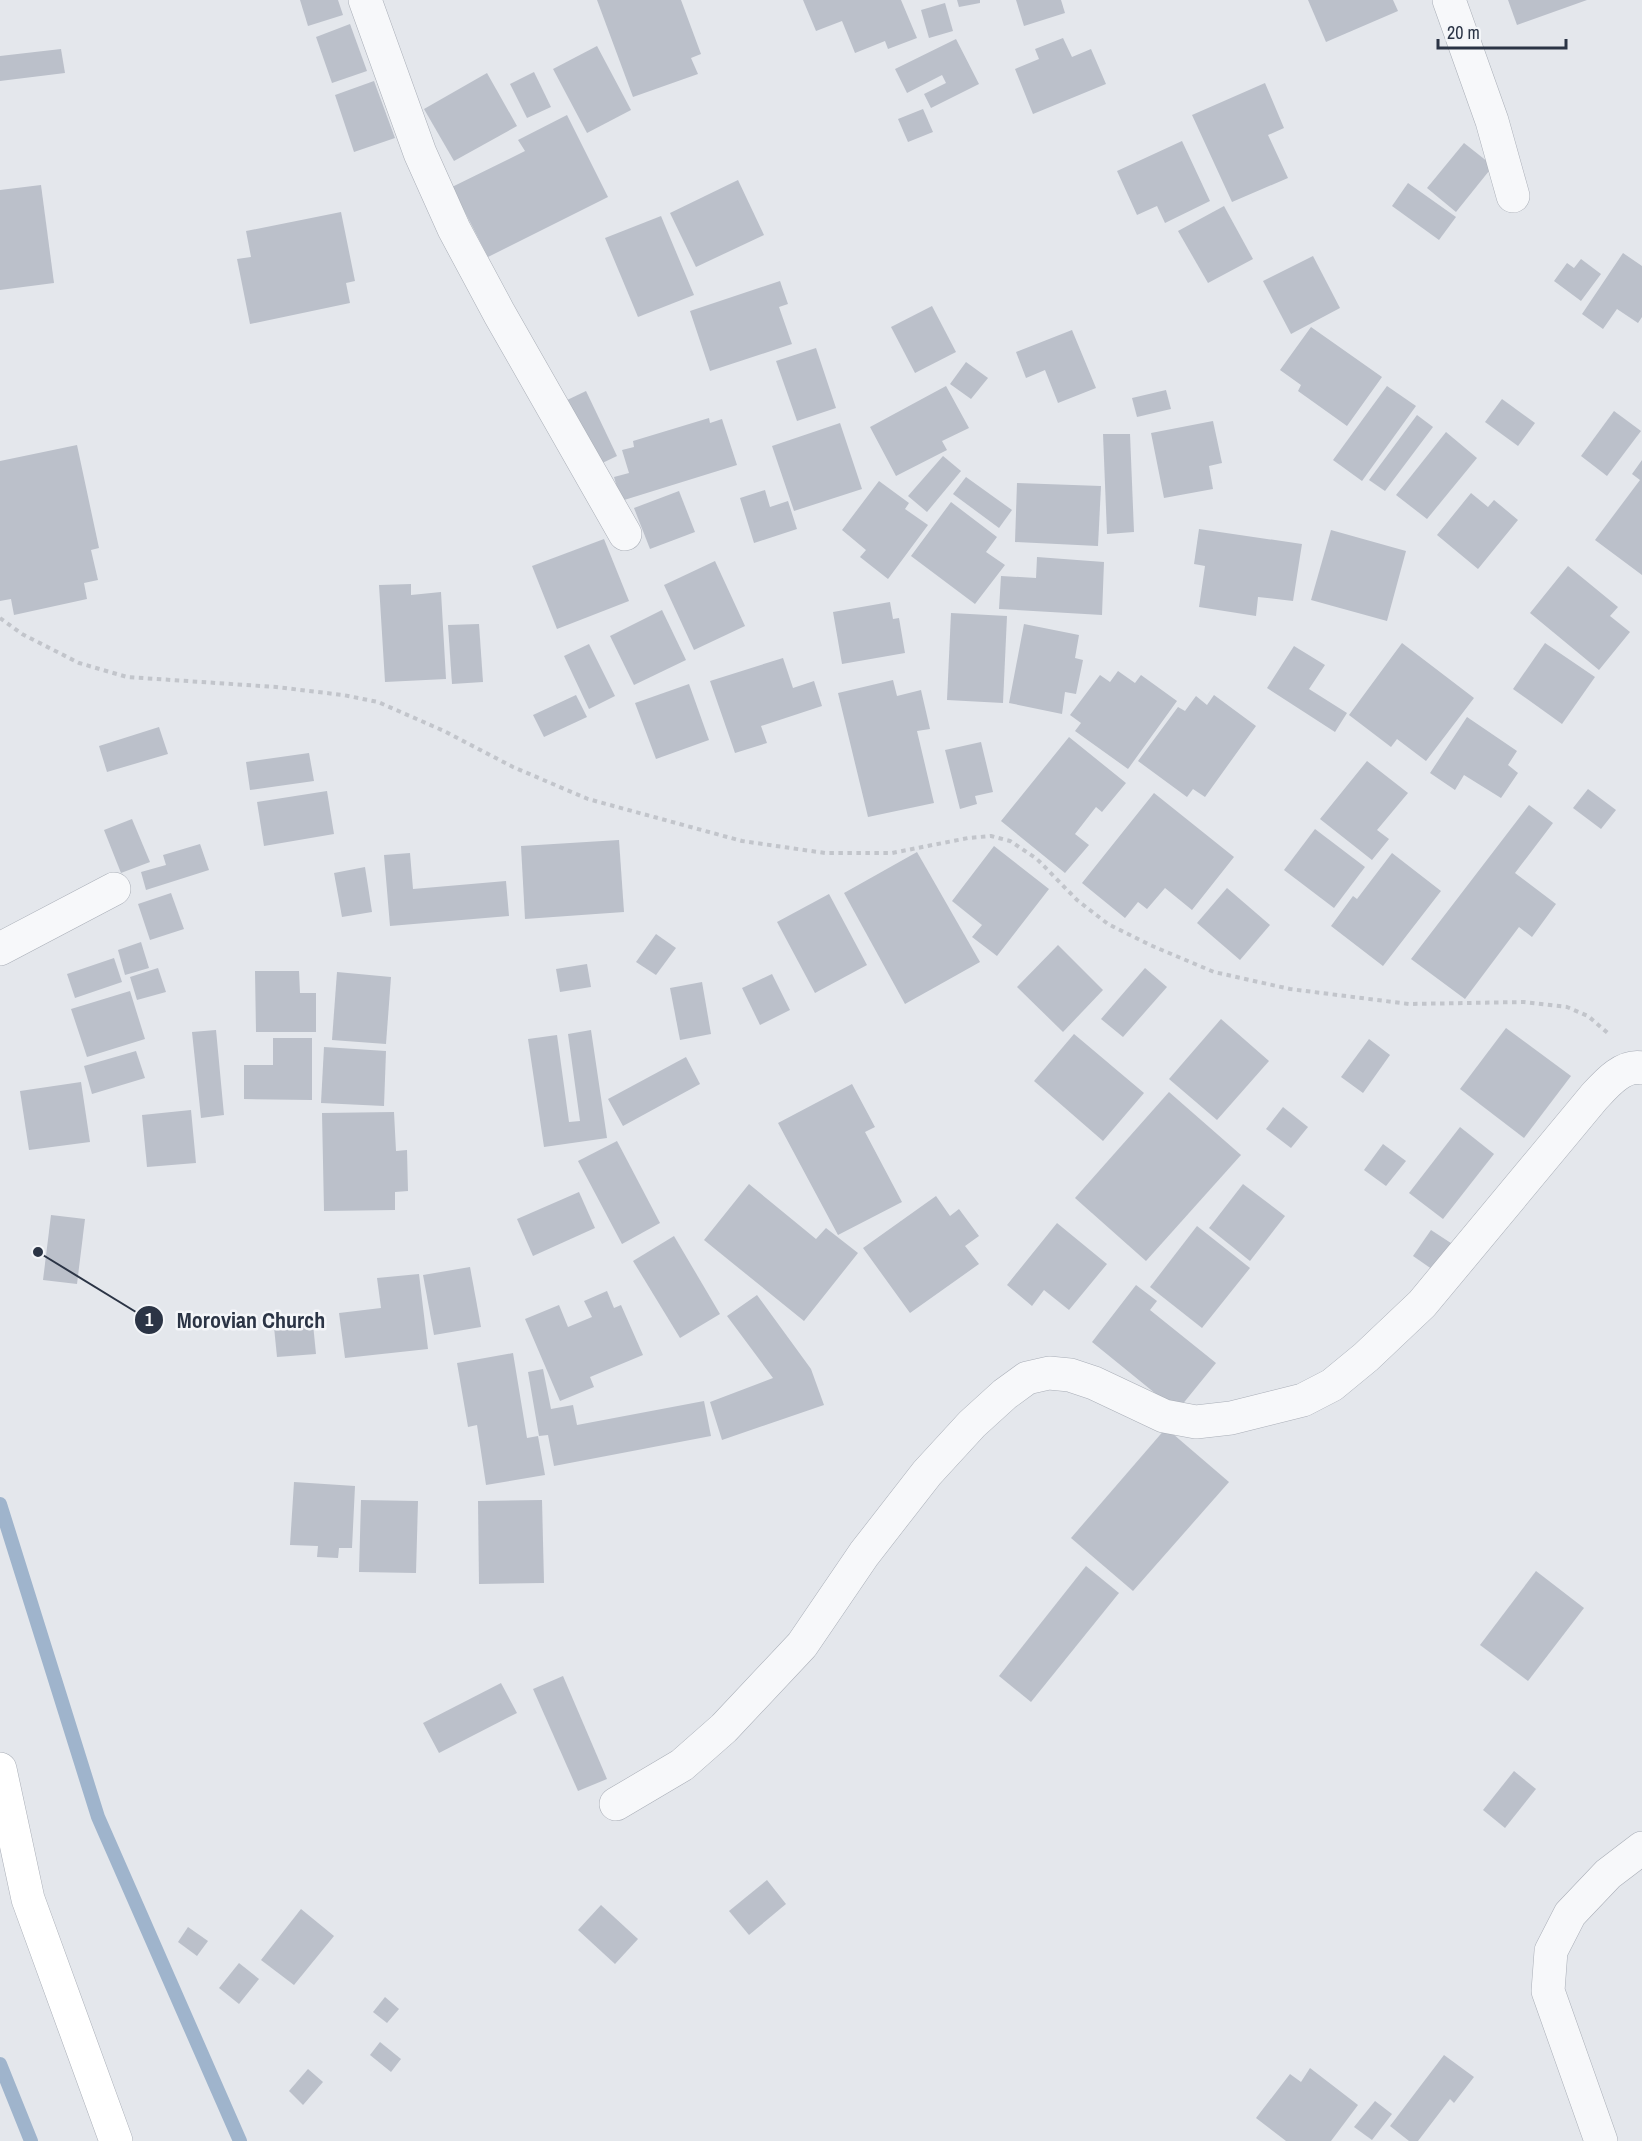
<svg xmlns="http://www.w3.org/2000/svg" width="1642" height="2141" viewBox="0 0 1642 2141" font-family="'Archivo Narrow',sans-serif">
<rect width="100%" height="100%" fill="#e4e7ec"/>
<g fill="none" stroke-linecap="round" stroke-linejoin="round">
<g stroke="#9fb4cc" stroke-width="14">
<polyline points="0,1504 98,1817 240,2141"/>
<polyline points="0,2064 31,2141"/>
</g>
</g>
<g fill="#bbc0ca">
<polygon points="300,0 338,0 343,15 308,26"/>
<polygon points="597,0 681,0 701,54 691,58 698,74 633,97"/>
<polygon points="803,0 901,0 917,38 888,49 885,41 855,53 842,21 816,31"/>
<polygon points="957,0 980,0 980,3 959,7"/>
<polygon points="1016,0 1061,0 1065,13 1024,26"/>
<polygon points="1308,0 1393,0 1398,11 1326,42"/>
<polygon points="1508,0 1587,0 1517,25"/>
<polygon points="945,3 953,31 929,38 921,10"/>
<polygon points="350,24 367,71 332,83 316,37"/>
<polygon points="1063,38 1072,57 1091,49 1106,84 1033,114 1015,69 1039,59 1035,49"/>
<polygon points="956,39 979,84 931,108 924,94 946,83 942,75 907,93 895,69"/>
<polygon points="597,46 631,110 587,133 553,69"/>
<polygon points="61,49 65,73 0,81 0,56"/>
<polygon points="534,72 551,107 527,118 510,84"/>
<polygon points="487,73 517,126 454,161 424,109"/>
<polygon points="374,81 395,138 354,152 335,95"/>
<polygon points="1265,83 1284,128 1268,135 1288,178 1232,202 1192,115"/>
<polygon points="923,109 933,132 908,142 898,119"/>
<polygon points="567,115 608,197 488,257 452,187 525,151 518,140"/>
<polygon points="1182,141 1210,201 1165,223 1157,206 1137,215 1117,171"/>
<polygon points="1464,143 1493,166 1456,212 1427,188"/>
<polygon points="738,180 764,235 696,267 670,213"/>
<polygon points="1408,183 1456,217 1439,240 1392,206"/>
<polygon points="41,185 54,283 0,290 0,190"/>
<polygon points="1224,206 1253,259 1208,283 1178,231"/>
<polygon points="341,212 355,281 346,283 350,303 250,324 237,259 251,257 246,231"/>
<polygon points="661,216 694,295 638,317 605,238"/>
<polygon points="1623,253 1642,266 1642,317 1638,323 1617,309 1603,329 1582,314"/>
<polygon points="1313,256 1340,308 1291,334 1263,281"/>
<polygon points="1581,259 1601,274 1581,301 1554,281 1567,263 1574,268"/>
<polygon points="780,281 788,304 779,307 792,344 710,371 690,311"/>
<polygon points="932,306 956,352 915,373 891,327"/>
<polygon points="1311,327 1382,377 1347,426 1298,391 1301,385 1280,370"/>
<polygon points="1072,330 1096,388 1058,403 1045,370 1026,378 1016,352"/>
<polygon points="816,348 836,408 797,421 776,361"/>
<polygon points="966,362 988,378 971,399 950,384"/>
<polygon points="946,386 969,428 942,441 947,450 896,476 870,427"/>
<polygon points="1387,386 1416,406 1362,481 1333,460"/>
<polygon points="1166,390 1171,409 1137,417 1132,398"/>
<polygon points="586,391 617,456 594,467 563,402"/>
<polygon points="1502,399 1535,423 1518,446 1485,422"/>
<polygon points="1614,411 1641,431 1607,476 1581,456"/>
<polygon points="1417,415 1433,427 1385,491 1369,480"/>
<polygon points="709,418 710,423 722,419 737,465 621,501 614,477 629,473 622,450 634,447 633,441"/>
<polygon points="1213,421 1222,463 1209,466 1213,489 1164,498 1151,433"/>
<polygon points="840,423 862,489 794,511 772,446"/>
<polygon points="1446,432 1477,458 1427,519 1396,495"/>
<polygon points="1103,434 1130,434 1134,532 1107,534"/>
<polygon points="77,445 99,548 91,550 98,580 84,583 87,599 14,615 11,599 0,601 0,461"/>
<polygon points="943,456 961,471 927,512 908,496"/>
<polygon points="1642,460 1642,575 1595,540 1640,480 1632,474"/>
<polygon points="966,477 1012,510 999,528 953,494"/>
<polygon points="879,481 909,503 905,509 928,525 888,579 860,557 866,550 842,530"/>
<polygon points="1017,483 1101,486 1098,546 1015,542"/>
<polygon points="765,490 770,507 788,501 797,529 754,543 740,498"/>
<polygon points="679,491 695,532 650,549 634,508"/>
<polygon points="1471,493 1488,507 1494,500 1518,520 1478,569 1437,535"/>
<polygon points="951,502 997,537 986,552 1005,565 975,604 911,556"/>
<polygon points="1199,529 1302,544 1293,601 1258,597 1256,616 1199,607 1205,566 1194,564"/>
<polygon points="1331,530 1406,551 1387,621 1311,600"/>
<polygon points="604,539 629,601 557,629 532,566"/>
<polygon points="1037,557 1104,562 1102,615 999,609 1001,576 1036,578"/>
<polygon points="715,561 745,626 694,650 664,585"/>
<polygon points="1568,566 1618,607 1610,616 1630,632 1599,670 1530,613"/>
<polygon points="411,584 411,595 441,592 446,679 385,682 379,585"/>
<polygon points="890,602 893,619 899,618 905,653 842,664 833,612"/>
<polygon points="662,610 686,660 634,685 610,636"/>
<polygon points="951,613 1007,616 1003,703 947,700"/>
<polygon points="479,624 483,682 452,684 448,625"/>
<polygon points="1024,624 1079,635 1075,658 1083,660 1076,694 1065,692 1062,714 1009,703"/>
<polygon points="1402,643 1474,698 1426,761 1397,739 1391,747 1349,715"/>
<polygon points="1545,643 1595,677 1562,724 1513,689"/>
<polygon points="589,644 615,696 589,709 564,656"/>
<polygon points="1294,646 1325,665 1309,689 1347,713 1335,732 1267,688"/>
<polygon points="783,658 793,688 814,681 822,706 761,726 767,743 735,753 710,681"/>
<polygon points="1118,671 1135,683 1141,675 1177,701 1128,769 1075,731 1081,723 1070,715 1100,675 1110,682"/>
<polygon points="893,680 897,696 921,690 930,729 917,731 934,803 868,817 838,693"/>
<polygon points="689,684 709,740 656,759 635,703"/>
<polygon points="576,695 587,717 544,737 533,715"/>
<polygon points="1214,695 1256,726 1205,797 1193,789 1187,797 1138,761 1178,707 1185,711 1196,696 1207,705"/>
<polygon points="1467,717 1517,751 1508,765 1518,773 1501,798 1464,775 1455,790 1430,773"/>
<polygon points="159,727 168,754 107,772 99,746"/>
<polygon points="1069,737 1126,783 1102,812 1096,807 1075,834 1089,845 1065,873 1001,821"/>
<polygon points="981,742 993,792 975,796 977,804 960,809 945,750"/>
<polygon points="309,753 314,781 250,790 246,762"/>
<polygon points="1367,761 1408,793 1377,830 1389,839 1372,860 1320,819"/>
<polygon points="1588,789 1616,810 1601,829 1573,808"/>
<polygon points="327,791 334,834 264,846 257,802"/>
<polygon points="1154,793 1234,857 1192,910 1165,888 1147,909 1138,902 1125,918 1082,883"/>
<polygon points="1529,805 1553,823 1515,873 1556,904 1532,937 1519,927 1465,999 1411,959"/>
<polygon points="132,819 150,862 121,873 104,830"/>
<polygon points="1315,829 1365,867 1334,908 1284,870"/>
<polygon points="619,840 624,912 525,919 521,846"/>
<polygon points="200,844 209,870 146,890 141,872 166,865 163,855"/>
<polygon points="994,846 1049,889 997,956 972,937 982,925 952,901"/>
<polygon points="917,852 980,962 905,1004 844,893"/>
<polygon points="410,853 413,889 506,881 509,916 390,926 384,855"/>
<polygon points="1392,853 1441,891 1383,966 1331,926 1353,896 1357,899"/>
<polygon points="365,867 372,912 342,917 334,873"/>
<polygon points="1227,888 1270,925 1240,960 1197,923"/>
<polygon points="171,893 184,929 150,940 138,904"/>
<polygon points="829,894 867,965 815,993 777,922"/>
<polygon points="656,934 676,948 656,975 636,962"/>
<polygon points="141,942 149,968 125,975 118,950"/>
<polygon points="1058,945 1103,990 1063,1032 1017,987"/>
<polygon points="114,958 122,982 75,998 67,974"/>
<polygon points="587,964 591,987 560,992 556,969"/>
<polygon points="158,968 166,992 137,1000 130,977"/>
<polygon points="1145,968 1167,987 1123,1037 1101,1019"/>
<polygon points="255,971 299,971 300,993 316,993 316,1032 256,1032"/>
<polygon points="337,972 391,977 386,1044 332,1040"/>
<polygon points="772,974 790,1010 760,1025 742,988"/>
<polygon points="702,982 711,1034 680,1040 670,988"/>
<polygon points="130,991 145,1039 87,1057 71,1009"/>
<polygon points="1221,1019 1269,1061 1217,1120 1169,1079"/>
<polygon points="1506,1028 1571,1076 1524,1138 1460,1089"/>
<polygon points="216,1030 224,1115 201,1118 192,1032"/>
<polygon points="591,1030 607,1138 544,1147 528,1039 557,1035 569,1122 580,1121 568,1034"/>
<polygon points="1074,1034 1144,1093 1103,1141 1034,1081"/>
<polygon points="273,1038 312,1038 312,1100 244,1099 244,1065 273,1065"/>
<polygon points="1369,1039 1390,1055 1363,1093 1341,1077"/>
<polygon points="324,1047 386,1051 384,1106 321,1103"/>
<polygon points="136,1051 145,1078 92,1094 84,1066"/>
<polygon points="686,1057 700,1084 623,1126 608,1099"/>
<polygon points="81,1082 90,1142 29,1150 20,1091"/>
<polygon points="852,1084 875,1127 865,1132 902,1202 838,1235 778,1123"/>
<polygon points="1169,1092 1241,1155 1146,1261 1075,1198"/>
<polygon points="1283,1107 1308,1127 1291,1148 1266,1129"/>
<polygon points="191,1110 196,1163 147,1167 142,1115"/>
<polygon points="394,1112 396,1151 407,1150 408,1191 395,1192 395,1210 324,1211 322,1113"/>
<polygon points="1460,1127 1494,1154 1443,1219 1409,1193"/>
<polygon points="617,1141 660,1223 622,1244 578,1161"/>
<polygon points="1383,1144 1406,1161 1386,1186 1364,1170"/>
<polygon points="749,1184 816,1239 826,1228 858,1253 804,1321 704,1240"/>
<polygon points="1243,1184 1285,1216 1250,1261 1209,1228"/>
<polygon points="579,1192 595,1228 533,1256 517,1219"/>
<polygon points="936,1196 950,1216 959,1209 979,1236 965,1246 979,1264 910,1313 863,1248"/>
<polygon points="51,1215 85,1219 77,1284 43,1280"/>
<polygon points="1057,1223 1107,1264 1069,1310 1044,1290 1032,1306 1007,1285"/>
<polygon points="1197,1226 1250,1268 1202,1328 1150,1287"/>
<polygon points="1431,1230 1457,1247 1439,1274 1413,1256"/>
<polygon points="674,1236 720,1314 680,1338 633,1261"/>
<polygon points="470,1267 481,1327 434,1335 423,1275"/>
<polygon points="419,1274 428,1349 345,1358 339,1313 381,1308 377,1278"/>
<polygon points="1136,1285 1157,1301 1150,1310 1216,1363 1177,1411 1092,1342"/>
<polygon points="607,1291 614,1308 621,1305 643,1355 590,1377 594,1387 560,1401 525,1319 559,1305 568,1327 592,1317 584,1301"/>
<polygon points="757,1295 811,1369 824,1405 722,1440 710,1402 773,1378 727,1316"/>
<polygon points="312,1314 316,1354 277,1357 273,1317"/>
<polygon points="513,1353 527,1438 538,1436 545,1475 486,1485 477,1425 468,1427 457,1363"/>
<polygon points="543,1369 551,1409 573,1405 577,1425 704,1401 711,1436 554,1466 548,1435 539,1436 528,1372"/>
<polygon points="1166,1428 1229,1482 1133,1591 1071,1538"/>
<polygon points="294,1482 355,1486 352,1548 339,1548 338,1558 317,1557 318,1546 290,1545"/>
<polygon points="361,1500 418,1501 416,1573 359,1572"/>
<polygon points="542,1500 544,1583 479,1584 478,1501"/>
<polygon points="1086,1566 1119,1593 1031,1702 999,1676"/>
<polygon points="1536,1571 1584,1608 1528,1681 1480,1645"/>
<polygon points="563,1676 607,1779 578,1791 533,1689"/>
<polygon points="501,1683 517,1713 439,1753 423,1723"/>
<polygon points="1514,1771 1536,1789 1505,1828 1483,1810"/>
<polygon points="767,1880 786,1904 749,1935 729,1911"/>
<polygon points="601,1905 638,1939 615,1964 578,1930"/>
<polygon points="301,1909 334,1936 294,1985 261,1960"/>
<polygon points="188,1927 208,1941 197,1956 178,1942"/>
<polygon points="239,1963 259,1979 239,2004 219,1988"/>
<polygon points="385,1997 399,2009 387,2023 373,2012"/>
<polygon points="380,2042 401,2059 391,2072 370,2055"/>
<polygon points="1444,2055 1474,2077 1454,2103 1450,2099 1418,2141 1409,2141 1390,2126"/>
<polygon points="1310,2068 1358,2105 1331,2141 1286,2141 1256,2118 1290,2074 1301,2082"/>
<polygon points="308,2069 323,2082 303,2105 289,2091"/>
<polygon points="1375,2101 1392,2114 1372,2140 1354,2127"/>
</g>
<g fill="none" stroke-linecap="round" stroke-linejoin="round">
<defs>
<g id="minor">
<polyline points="365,0 420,153 454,229 499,313 625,534"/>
<polyline points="1449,0 1492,121 1513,196"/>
<polyline points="0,949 114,889"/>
<path d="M616 1804 682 1765 724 1728 802 1645 864 1554 927 1473 972 1424 1005 1394 1027 1378 1049 1373 1070 1375 1094 1383 1164 1416 1196 1422 1231 1418 1303 1400 1332 1385 1366 1357 1422 1304 1594 1097C1606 1084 1623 1064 1642 1068"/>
<polyline points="1601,2141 1548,1991 1551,1951 1570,1914 1608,1874 1642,1848"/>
</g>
<polyline id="secondary" points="0,1769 28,1899 116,2141"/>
</defs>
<use href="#minor" stroke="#a9aeb7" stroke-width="34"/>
<use href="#secondary" stroke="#a9aeb7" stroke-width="34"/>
<polyline stroke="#c2c5cb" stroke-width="4" stroke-dasharray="4.5 4.5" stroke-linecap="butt" points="0,618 22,634 79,663 127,677 276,687 343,695 378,702 444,731 513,767 588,799 742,841 825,853 892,853 968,838 991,836 1010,841 1037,859 1077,900 1108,924 1150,945 1214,972 1290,989 1409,1004 1524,1002 1567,1007 1588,1016 1610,1035"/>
<use href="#minor" stroke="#f7f8fa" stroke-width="33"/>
<use href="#secondary" stroke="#fff" stroke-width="33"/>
</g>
<path fill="none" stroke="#2b3445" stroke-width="2" d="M38 1252L149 1320"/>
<g fill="#2b3445" stroke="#f4f6f9" stroke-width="2">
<circle cx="38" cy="1252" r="6"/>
<circle cx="149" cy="1320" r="15"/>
</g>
<g font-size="18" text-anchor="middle" font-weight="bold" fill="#fff">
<text x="149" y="1326">1</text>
</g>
<g font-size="22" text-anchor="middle" font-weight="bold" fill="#2b3445" stroke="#f4f6f9" stroke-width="5" stroke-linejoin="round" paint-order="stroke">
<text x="251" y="1328">Morovian Church</text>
</g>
<path d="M1438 39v9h128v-9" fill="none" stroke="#2b3445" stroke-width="3"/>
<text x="1447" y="39" font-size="18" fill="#2b3445" stroke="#f4f6f9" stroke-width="4.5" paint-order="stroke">20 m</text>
</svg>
